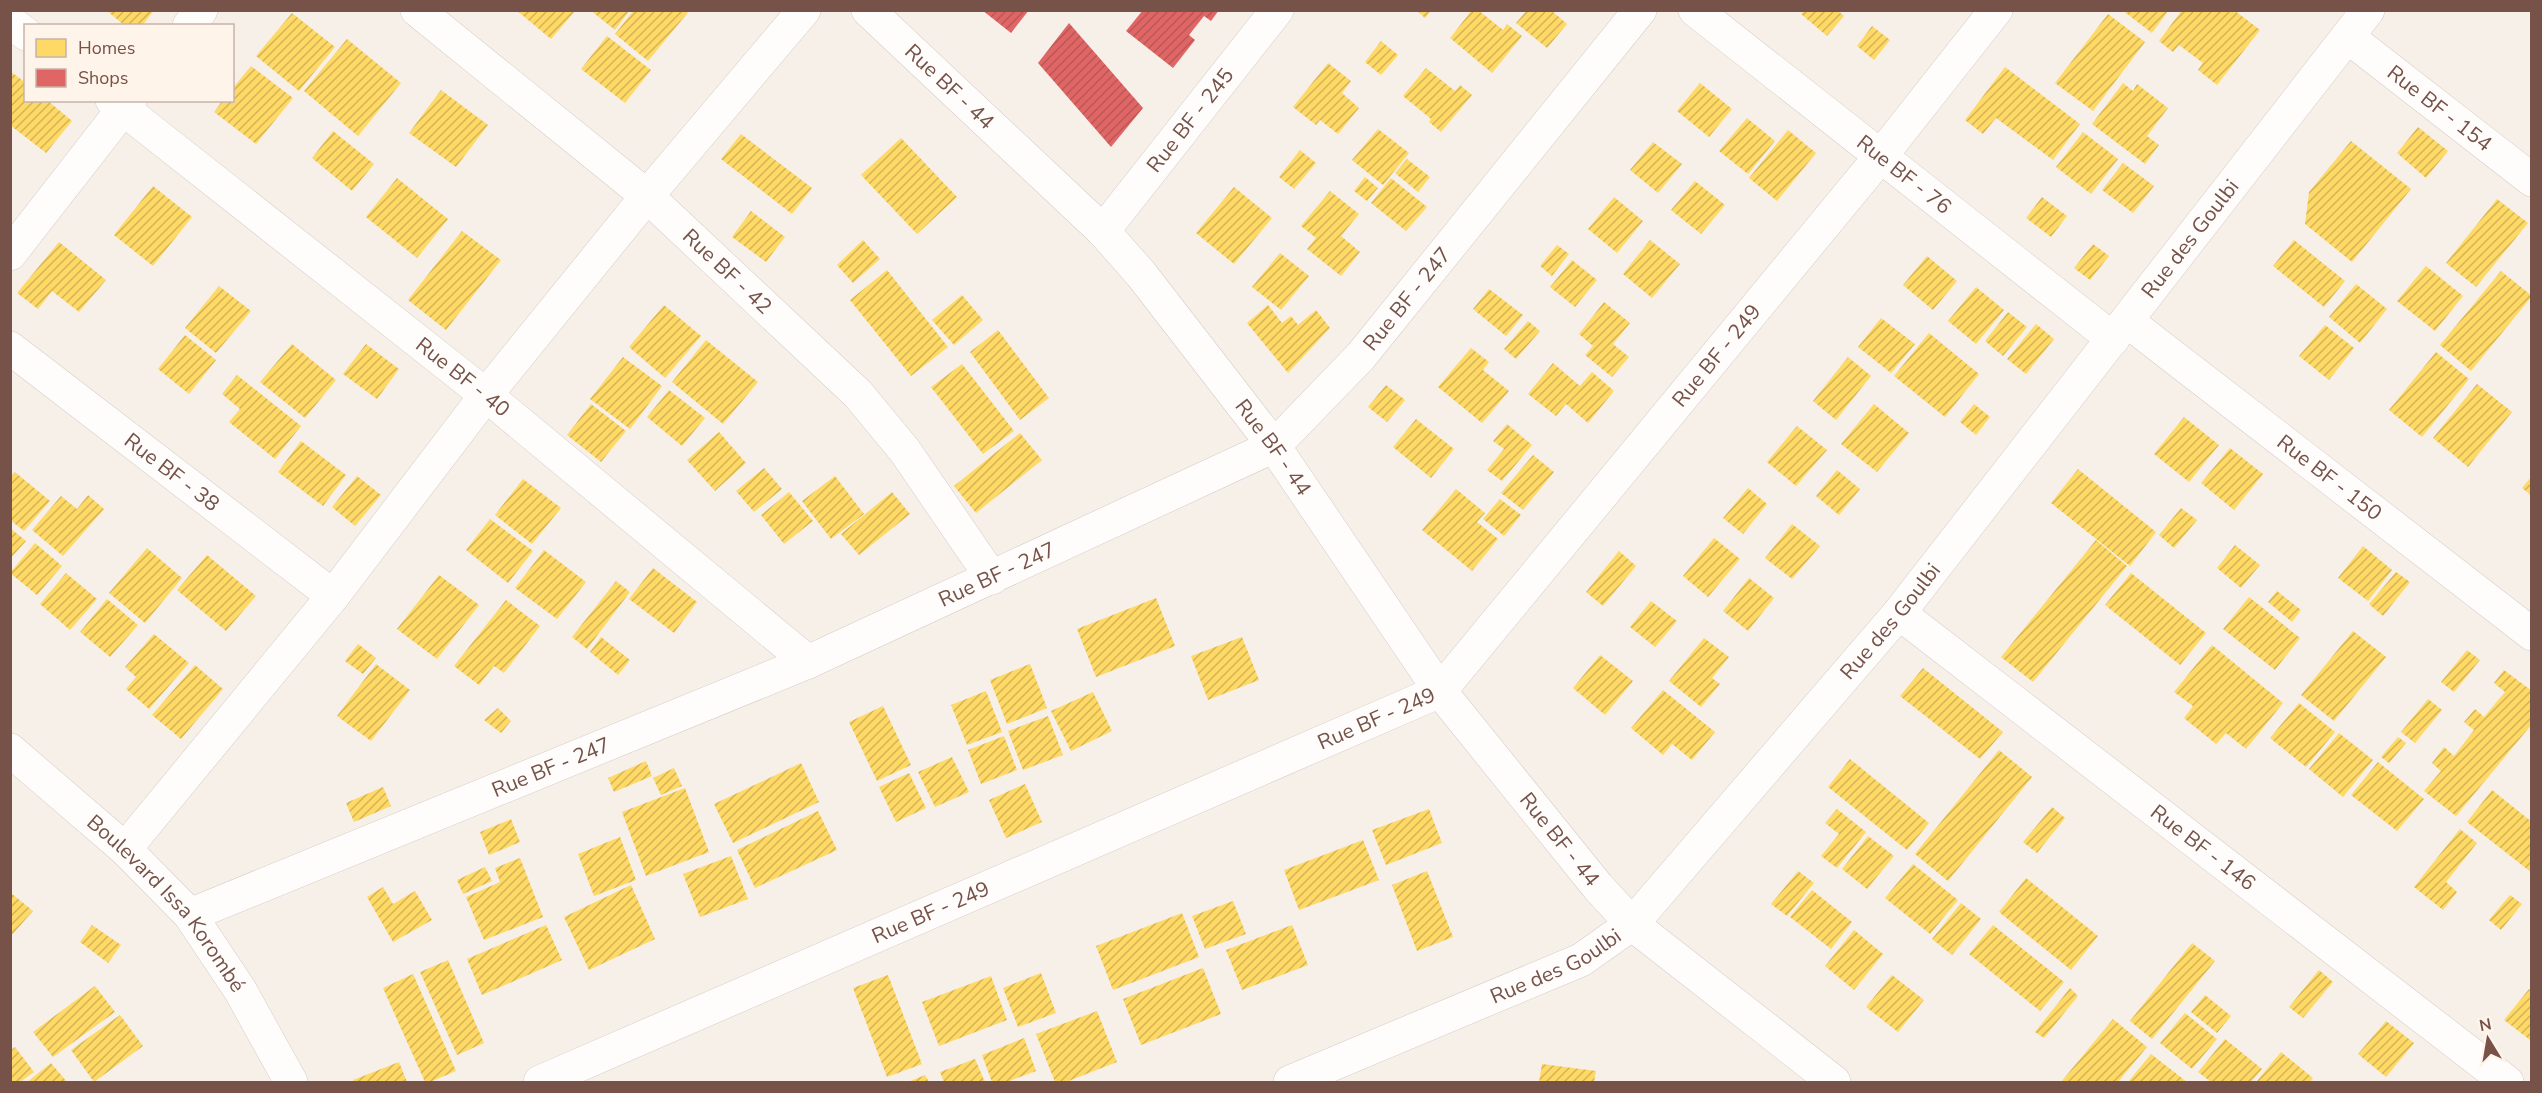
<svg xmlns="http://www.w3.org/2000/svg" width="2542" height="1093" viewBox="0 0 2542 1093" font-family="'Nunito Sans',sans-serif">
<defs>
<pattern id="homes-hatch" width="6" height="6" patternUnits="userSpaceOnUse" patternTransform="scale(1.5)"><rect width="6" height="6" fill="#ffd966"/><path d="M-1 1l2-2M0 6l6-6M5 7l2-2" fill="none" stroke="#d3b356"/></pattern>
<pattern id="shops-hatch" width="6" height="6" patternUnits="userSpaceOnUse" patternTransform="scale(1.5)"><rect width="6" height="6" fill="#e06666"/><path d="M-1 1l2-2M0 6l6-6M5 7l2-2" fill="none" stroke="#ba5756"/></pattern>
</defs>
<rect width="100%" height="100%" fill="#f7f0e9"/>
<g fill="url(#homes-hatch)">
<polygon points="106,10 154,10 142,26 125,26"/>
<polygon points="516,10 576,10 551,39"/>
<polygon points="590,10 630,10 615,30"/>
<polygon points="634,10 690,10 648,61 615,34"/>
<polygon points="1416,10 1432,10 1425,18"/>
<polygon points="1472,10 1478,10 1503,30 1507,24 1522,36 1492,73 1450,38"/>
<polygon points="1527,10 1551,10 1567,24 1547,48 1516,23"/>
<polygon points="1804,10 1837,10 1844,16 1827,36 1801,14"/>
<polygon points="2122,10 2169,10 2152,33"/>
<polygon points="2182,10 2234,10 2260,30 2217,85 2198,70 2203,63 2179,45 2173,52 2159,41"/>
<polygon points="292,13 335,47 299,91 256,56"/>
<polygon points="2108,14 2145,42 2093,111 2055,83"/>
<polygon points="1872,26 1890,40 1874,60 1857,46"/>
<polygon points="607,36 651,70 625,103 581,69"/>
<polygon points="347,39 401,83 358,136 304,91"/>
<polygon points="1381,41 1398,55 1381,75 1365,62"/>
<polygon points="1328,63 1351,81 1342,93 1359,108 1338,134 1320,120 1316,125 1293,107"/>
<polygon points="251,66 293,98 256,144 214,112 223,100 232,100 232,89"/>
<polygon points="2005,67 2080,124 2053,160 1996,118 1983,134 1965,120"/>
<polygon points="1426,68 1455,91 1460,85 1472,95 1441,132 1429,122 1431,119 1403,96"/>
<polygon points="10,71 26,83 26,100 47,100 72,121 46,153 10,125"/>
<polygon points="1700,83 1732,109 1709,137 1677,111"/>
<polygon points="2123,83 2133,91 2137,84 2168,108 2147,136 2159,145 2145,164 2092,124"/>
<polygon points="441,90 488,125 456,167 409,133"/>
<polygon points="1747,118 1775,141 1748,174 1719,151"/>
<polygon points="2418,127 2448,151 2426,178 2397,153"/>
<polygon points="1378,129 1409,153 1383,185 1352,160"/>
<polygon points="1788,130 1816,153 1777,201 1749,178"/>
<polygon points="333,131 374,164 352,191 312,158"/>
<polygon points="2083,132 2118,159 2091,194 2056,167"/>
<polygon points="741,134 812,188 792,214 721,159"/>
<polygon points="901,138 957,197 917,234 861,175"/>
<polygon points="2351,141 2411,189 2352,262 2305,224 2309,192"/>
<polygon points="1653,142 1682,164 1658,193 1630,170"/>
<polygon points="1300,150 1316,163 1294,189 1279,177"/>
<polygon points="1407,159 1430,177 1418,192 1395,173"/>
<polygon points="2123,163 2154,186 2133,213 2102,190"/>
<polygon points="1365,177 1378,188 1367,201 1354,191"/>
<polygon points="397,178 448,219 417,258 366,217"/>
<polygon points="1391,178 1427,207 1406,231 1371,203"/>
<polygon points="1695,181 1725,205 1701,234 1671,210"/>
<polygon points="153,186 192,217 153,266 114,235"/>
<polygon points="1234,187 1272,218 1234,264 1196,233"/>
<polygon points="1330,191 1359,214 1341,236 1360,252 1341,276 1307,249 1316,238 1301,226"/>
<polygon points="1614,197 1643,221 1617,253 1588,229"/>
<polygon points="2042,197 2067,216 2051,237 2026,218"/>
<polygon points="2497,199 2528,223 2476,287 2446,263"/>
<polygon points="751,211 785,237 766,262 732,237"/>
<polygon points="462,231 501,260 446,330 408,300"/>
<polygon points="863,240 880,259 853,283 837,265"/>
<polygon points="1650,240 1680,264 1652,298 1623,274"/>
<polygon points="2294,240 2345,281 2324,307 2273,266"/>
<polygon points="59,242 106,280 79,312 52,291 38,309 17,293"/>
<polygon points="2093,244 2109,256 2090,280 2074,268"/>
<polygon points="1557,245 1569,254 1552,276 1540,266"/>
<polygon points="1280,253 1309,276 1281,310 1252,287"/>
<polygon points="1927,256 1957,281 1933,310 1903,285"/>
<polygon points="1572,260 1597,280 1575,307 1550,287"/>
<polygon points="2426,266 2463,296 2435,331 2397,301"/>
<polygon points="887,270 948,347 911,376 850,300"/>
<polygon points="2501,271 2532,296 2471,371 2440,345"/>
<polygon points="2356,284 2387,309 2360,343 2329,317"/>
<polygon points="219,286 251,311 216,353 185,328"/>
<polygon points="1976,287 2004,310 1976,344 1948,321"/>
<polygon points="1489,289 1523,315 1506,336 1473,309"/>
<polygon points="962,295 983,320 954,345 932,320"/>
<polygon points="1604,302 1630,323 1613,344 1629,357 1612,377 1585,355 1593,346 1579,334"/>
<polygon points="664,305 701,336 665,378 629,347"/>
<polygon points="1268,305 1282,323 1291,316 1298,325 1316,310 1330,328 1288,373 1247,323"/>
<polygon points="2008,312 2027,327 2003,356 1985,341"/>
<polygon points="1881,318 1915,344 1891,373 1858,347"/>
<polygon points="1528,321 1540,331 1516,359 1504,349"/>
<polygon points="2036,324 2054,339 2026,374 2007,359"/>
<polygon points="2325,325 2354,348 2329,380 2299,356"/>
<polygon points="998,330 1049,398 1020,420 970,352"/>
<polygon points="1929,333 1979,374 1945,417 1894,376"/>
<polygon points="185,335 216,360 189,394 158,369"/>
<polygon points="706,340 758,382 723,424 672,382"/>
<polygon points="292,344 336,380 305,418 260,382"/>
<polygon points="366,344 399,369 377,399 343,374"/>
<polygon points="1471,348 1489,362 1483,370 1509,391 1482,423 1438,387"/>
<polygon points="2436,352 2469,379 2422,437 2389,410"/>
<polygon points="623,357 662,386 630,429 590,399"/>
<polygon points="1848,357 1871,376 1836,420 1813,401"/>
<polygon points="1553,363 1580,386 1592,372 1614,391 1588,423 1566,404 1556,416 1528,394"/>
<polygon points="962,364 1014,431 983,454 931,387"/>
<polygon points="237,375 301,426 275,459 229,422 240,409 222,394"/>
<polygon points="2477,384 2512,412 2468,467 2433,438"/>
<polygon points="1386,385 1405,400 1387,422 1368,407"/>
<polygon points="669,390 705,418 682,446 647,417"/>
<polygon points="591,404 626,431 601,462 567,435"/>
<polygon points="1874,404 1909,433 1877,472 1841,444"/>
<polygon points="1974,404 1990,417 1976,435 1960,422"/>
<polygon points="2184,417 2219,445 2189,482 2154,454"/>
<polygon points="1416,419 1454,449 1431,478 1393,447"/>
<polygon points="1507,424 1532,445 1502,481 1487,470 1504,449 1493,441"/>
<polygon points="1797,426 1827,450 1796,486 1767,462"/>
<polygon points="719,432 746,463 715,491 687,460"/>
<polygon points="1020,433 1042,460 976,513 954,486"/>
<polygon points="301,441 346,475 323,506 278,472"/>
<polygon points="2230,448 2263,474 2234,510 2201,483"/>
<polygon points="1533,455 1554,472 1523,510 1501,493"/>
<polygon points="764,468 782,489 754,512 736,491"/>
<polygon points="2078,469 2156,532 2130,566 2051,503"/>
<polygon points="1837,470 1860,489 1839,515 1816,496"/>
<polygon points="15,472 50,501 24,531 10,520 10,477"/>
<polygon points="357,476 381,495 355,526 332,507"/>
<polygon points="835,476 864,514 831,539 802,501"/>
<polygon points="2532,476 2532,496 2522,488"/>
<polygon points="523,479 561,508 532,544 495,515"/>
<polygon points="1748,488 1767,504 1743,534 1723,518"/>
<polygon points="1456,489 1485,513 1477,522 1498,539 1472,571 1422,530"/>
<polygon points="789,492 813,521 784,544 761,515"/>
<polygon points="892,492 910,514 859,555 841,534"/>
<polygon points="88,495 104,509 63,556 32,530 61,496 77,509"/>
<polygon points="1500,499 1521,515 1504,536 1483,519"/>
<polygon points="2181,508 2197,520 2174,548 2159,535"/>
<polygon points="490,519 533,551 508,583 466,550"/>
<polygon points="1792,524 1820,546 1792,579 1765,558"/>
<polygon points="10,528 26,541 10,559"/>
<polygon points="1714,538 1740,559 1708,597 1683,576"/>
<polygon points="2096,540 2127,566 2033,682 2001,657"/>
<polygon points="35,543 62,566 37,595 10,573"/>
<polygon points="2235,545 2260,565 2241,588 2217,568"/>
<polygon points="2363,546 2392,570 2368,601 2338,578"/>
<polygon points="147,548 182,578 145,623 109,593"/>
<polygon points="544,550 586,582 557,619 515,588"/>
<polygon points="1619,551 1636,566 1603,606 1586,592"/>
<polygon points="207,555 256,596 226,631 177,590"/>
<polygon points="653,568 697,602 674,633 629,599"/>
<polygon points="2396,572 2410,582 2383,616 2369,604"/>
<polygon points="66,573 97,599 70,630 40,604"/>
<polygon points="2131,573 2206,633 2180,665 2105,605"/>
<polygon points="439,575 479,605 437,659 397,629"/>
<polygon points="1749,578 1774,598 1748,631 1723,611"/>
<polygon points="616,581 630,592 587,649 572,637"/>
<polygon points="2277,591 2301,610 2292,622 2268,602"/>
<polygon points="2249,597 2300,638 2275,670 2223,629"/>
<polygon points="1156,598 1175,646 1096,677 1077,629"/>
<polygon points="107,599 138,625 110,657 80,632"/>
<polygon points="506,600 540,626 504,673 494,666 479,685 454,666"/>
<polygon points="1651,601 1677,621 1655,647 1630,627"/>
<polygon points="2353,631 2386,657 2334,721 2301,695"/>
<polygon points="154,634 189,663 149,709 126,689 136,677 125,667"/>
<polygon points="601,637 630,660 618,675 590,652"/>
<polygon points="1242,637 1259,680 1208,700 1191,656"/>
<polygon points="1704,638 1729,657 1712,678 1720,684 1701,707 1669,681"/>
<polygon points="358,644 376,658 363,674 345,661"/>
<polygon points="2212,645 2283,703 2246,749 2226,733 2216,744 2184,718 2193,706 2174,692"/>
<polygon points="2467,650 2480,660 2454,692 2441,682"/>
<polygon points="1600,655 1633,681 1605,715 1573,688"/>
<polygon points="376,664 410,690 371,741 337,716"/>
<polygon points="1030,664 1047,708 1007,724 990,680"/>
<polygon points="195,665 223,689 181,739 152,715"/>
<polygon points="1923,668 2003,732 1980,759 1900,696"/>
<polygon points="2504,670 2532,691 2532,724 2456,816 2424,791 2441,771 2432,763 2444,747 2454,756 2474,730 2464,722 2475,709 2484,717 2505,692 2494,683"/>
<polygon points="1663,690 1715,732 1692,760 1672,744 1663,755 1631,728"/>
<polygon points="986,691 1002,732 967,745 951,705"/>
<polygon points="1093,692 1112,731 1071,751 1051,711"/>
<polygon points="2428,699 2442,710 2415,743 2401,732"/>
<polygon points="2299,703 2335,732 2306,767 2270,738"/>
<polygon points="883,706 911,765 877,781 849,722"/>
<polygon points="498,708 511,721 501,733 484,720"/>
<polygon points="1048,716 1063,755 1023,770 1008,731"/>
<polygon points="2339,733 2373,760 2343,797 2309,769"/>
<polygon points="1004,736 1017,770 981,784 968,750"/>
<polygon points="2398,737 2406,743 2389,763 2381,757"/>
<polygon points="1999,750 2032,777 1948,881 1915,854"/>
<polygon points="952,757 969,792 935,807 918,772"/>
<polygon points="1850,759 1929,823 1907,850 1828,787"/>
<polygon points="646,761 652,776 614,792 608,778"/>
<polygon points="2378,762 2424,799 2397,831 2351,795"/>
<polygon points="801,763 819,802 733,843 714,804"/>
<polygon points="674,768 682,786 661,795 653,778"/>
<polygon points="909,773 926,808 896,822 879,787"/>
<polygon points="1025,784 1042,822 1006,838 989,800"/>
<polygon points="383,787 391,806 354,822 346,803"/>
<polygon points="685,788 709,852 646,876 622,812"/>
<polygon points="2492,790 2532,822 2532,873 2467,822"/>
<polygon points="2052,807 2065,818 2037,853 2023,842"/>
<polygon points="1429,809 1442,843 1386,865 1372,830"/>
<polygon points="1837,809 1866,832 1837,868 1821,856 1839,834 1825,823"/>
<polygon points="818,811 837,850 755,888 737,850"/>
<polygon points="511,819 520,842 489,855 480,832"/>
<polygon points="2460,829 2477,843 2446,882 2457,892 2443,910 2414,887"/>
<polygon points="1868,836 1894,856 1867,889 1842,869"/>
<polygon points="620,837 636,880 594,896 578,854"/>
<polygon points="1363,840 1379,880 1299,910 1284,870"/>
<polygon points="731,856 748,899 700,917 683,874"/>
<polygon points="520,858 543,917 484,940 466,897 500,882 495,868"/>
<polygon points="1913,864 1958,900 1930,934 1885,898"/>
<polygon points="485,867 492,881 463,894 457,880"/>
<polygon points="1427,871 1453,937 1417,951 1392,885"/>
<polygon points="1798,871 1814,883 1787,916 1771,904"/>
<polygon points="2026,878 2098,936 2071,970 1999,912"/>
<polygon points="631,885 655,939 589,970 564,917"/>
<polygon points="383,887 393,904 415,891 432,920 393,942 367,897"/>
<polygon points="1812,890 1852,922 1831,949 1790,917"/>
<polygon points="11,893 33,911 10,937 10,894"/>
<polygon points="2510,895 2522,904 2501,930 2489,920"/>
<polygon points="1233,901 1246,934 1205,949 1192,916"/>
<polygon points="1961,903 1981,919 1952,955 1932,939"/>
<polygon points="1182,913 1199,957 1113,990 1096,946"/>
<polygon points="92,925 121,945 108,963 80,942"/>
<polygon points="546,925 562,960 482,995 467,959"/>
<polygon points="1292,925 1308,965 1242,990 1226,950"/>
<polygon points="1993,925 2064,982 2040,1011 1969,954"/>
<polygon points="1854,930 1883,954 1854,990 1825,966"/>
<polygon points="2192,943 2215,961 2152,1039 2130,1021"/>
<polygon points="448,960 484,1043 457,1055 420,972"/>
<polygon points="1203,968 1221,1014 1141,1045 1123,999"/>
<polygon points="2319,970 2333,982 2303,1018 2289,1007"/>
<polygon points="1041,973 1056,1013 1018,1027 1003,988"/>
<polygon points="413,974 456,1071 430,1082 425,1082 383,988"/>
<polygon points="888,975 922,1064 887,1077 853,988"/>
<polygon points="1892,975 1924,1000 1898,1032 1866,1007"/>
<polygon points="991,976 1007,1020 939,1046 922,1002"/>
<polygon points="95,986 115,1012 53,1057 33,1032"/>
<polygon points="2070,988 2078,996 2044,1038 2035,1032"/>
<polygon points="2529,989 2532,991 2532,1038 2530,1040 2504,1020"/>
<polygon points="2205,995 2231,1016 2217,1033 2191,1012"/>
<polygon points="1097,1011 1117,1062 1066,1082 1055,1082 1036,1034"/>
<polygon points="2185,1013 2217,1039 2192,1069 2160,1043"/>
<polygon points="120,1015 143,1046 94,1082 71,1050"/>
<polygon points="2113,1019 2147,1047 2118,1082 2061,1082"/>
<polygon points="2386,1021 2414,1043 2386,1077 2358,1054"/>
<polygon points="1024,1038 1036,1071 1007,1082 992,1082 982,1055"/>
<polygon points="2225,1039 2262,1069 2251,1082 2211,1082 2198,1072"/>
<polygon points="15,1047 34,1072 20,1082 10,1082 10,1051"/>
<polygon points="2281,1052 2313,1078 2310,1082 2256,1082"/>
<polygon points="2151,1054 2187,1082 2128,1082"/>
<polygon points="975,1059 985,1082 944,1082 940,1072"/>
<polygon points="399,1062 407,1082 354,1082 353,1080"/>
<polygon points="51,1063 67,1082 27,1082"/>
<polygon points="1542,1064 1596,1071 1594,1082 1539,1082"/>
<polygon points="925,1075 929,1082 908,1082"/>
</g>
<g fill="url(#shops-hatch)">
<polygon points="982,10 1029,10 1011,33"/>
<polygon points="1143,10 1219,10 1211,21 1204,16 1189,35 1195,40 1173,68 1126,31"/>
<polygon points="1069,23 1143,108 1111,147 1038,63"/>
</g>
<g fill="none" stroke-linecap="round" stroke-linejoin="round">
<defs>
<g id="minor">
<path id="s1" d="M417 10 647 196 858 394 905 451 992 578"/>
<path id="s2" d="M868 10 1103 231 1141 274 1274 446 1440 691 1598 887 1632 924 1834 1082"/>
<path id="s3" d="M1695 10 2113 339"/>
<polyline points="10,22 26,34"/>
<polyline points="189,26 201,10"/>
<path id="s4" d="M2348 37 2532 180"/>
<path id="s5" d="M112 100 486 395 808 662"/>
<path id="s6" d="M1103 231 1277 10"/>
<polyline points="10,254 130,100"/>
<path id="s7" d="M2127 321 2532 634"/>
<path id="s8" d="M10 348 333 596"/>
<path id="s9" d="M1899 613 2507 1082"/>
<polyline points="125,849 333,596 486,395 647,196 804,10"/>
<path id="s10" d="M190 915 808 662 1274 446 1361 356 1640 10"/>
<path id="s11" d="M540 1082 1440 691 1880 157 1996 10"/>
<path id="s12" d="M1290 1082 1581 960 1632 924 1899 613 2368 10"/>
</g>
<g id="tertiary">
<path id="s13" d="M10 750 125 849 190 915 240 990 291 1082"/>
</g>
</defs>
<use href="#minor" stroke="#d6cbc6" stroke-width="34"/>
<use href="#tertiary" stroke="#d6cbc6" stroke-width="34"/>
<use href="#minor" stroke="#fefdfc" stroke-width="33"/>
<use href="#tertiary" stroke="#fefdfc" stroke-width="33"/>
</g>
<g text-anchor="middle" dominant-baseline="central" stroke-width="6" stroke-linejoin="round" paint-order="stroke">
<g font-size="21" fill="#765248" stroke="#fff4ea">
<text stroke="none"><textPath href="#s2" startOffset="112">Rue BF - 44</textPath></text>
<text stroke="none"><textPath href="#s4" startOffset="116">Rue BF - 154</textPath></text>
<text stroke="none"><textPath href="#s6" startOffset="141">Rue BF - 245</textPath></text>
<text stroke="none"><textPath href="#s3" startOffset="266">Rue BF - 76</textPath></text>
<text stroke="none"><textPath href="#s12" startOffset="1262">Rue des Goulbi</textPath></text>
<text stroke="none"><textPath href="#s1" startOffset="406">Rue BF - 42</textPath></text>
<text stroke="none"><textPath href="#s10" startOffset="1380">Rue BF - 247</textPath></text>
<text stroke="none"><textPath href="#s11" startOffset="1416">Rue BF - 249</textPath></text>
<text stroke="none"><textPath href="#s5" startOffset="447">Rue BF - 40</textPath></text>
<text stroke="none"><textPath href="#s2" startOffset="598">Rue BF - 44</textPath></text>
<text stroke="none"><textPath href="#s8" startOffset="204">Rue BF - 38</textPath></text>
<text stroke="none"><textPath href="#s7" startOffset="256">Rue BF - 150</textPath></text>
<text stroke="none"><textPath href="#s10" startOffset="876">Rue BF - 247</textPath></text>
<text stroke="none"><textPath href="#s12" startOffset="776">Rue des Goulbi</textPath></text>
<text stroke="none"><textPath href="#s11" startOffset="912">Rue BF - 249</textPath></text>
<text stroke="none"><textPath href="#s10" startOffset="390">Rue BF - 247</textPath></text>
<text stroke="none"><textPath href="#s2" startOffset="1084">Rue BF - 44</textPath></text>
<text stroke="none"><textPath href="#s9" startOffset="384">Rue BF - 146</textPath></text>
<text stroke="none"><textPath href="#s13" startOffset="220">Boulevard Issa Korombé</textPath></text>
<text stroke="none"><textPath href="#s11" startOffset="426">Rue BF - 249</textPath></text>
<text stroke="none"><textPath href="#s12" startOffset="290">Rue des Goulbi</textPath></text>
</g>
</g>
<rect width="2542" height="1093" fill="none" stroke="#765248" stroke-width="24"/>
<rect x="24" y="24" width="210" height="78" fill="#fff4ea" stroke="#c8b3a9" stroke-width="1.5"/>
<rect x="36" y="39" width="30" height="18" fill="#ffd966" stroke="#c8b3a9" stroke-width="1.5"/>
<text x="78" y="54" font-size="18" fill="#765248">Homes</text>
<rect x="36" y="69" width="30" height="18" fill="#e06666" stroke="#c8b3a9" stroke-width="1.5"/>
<text x="78" y="84" font-size="18" fill="#765248">Shops</text>
<g transform="translate(2488 1039) rotate(349)" stroke="#fff4ea" stroke-width="4.5" paint-order="stroke">
<path d="M0-4.5L10 22L0 15L-10 22Z" fill="#765248"/>
<text y="-9" font-size="16" font-weight="bold" text-anchor="middle" fill="#765248">N</text>
</g>
</svg>
